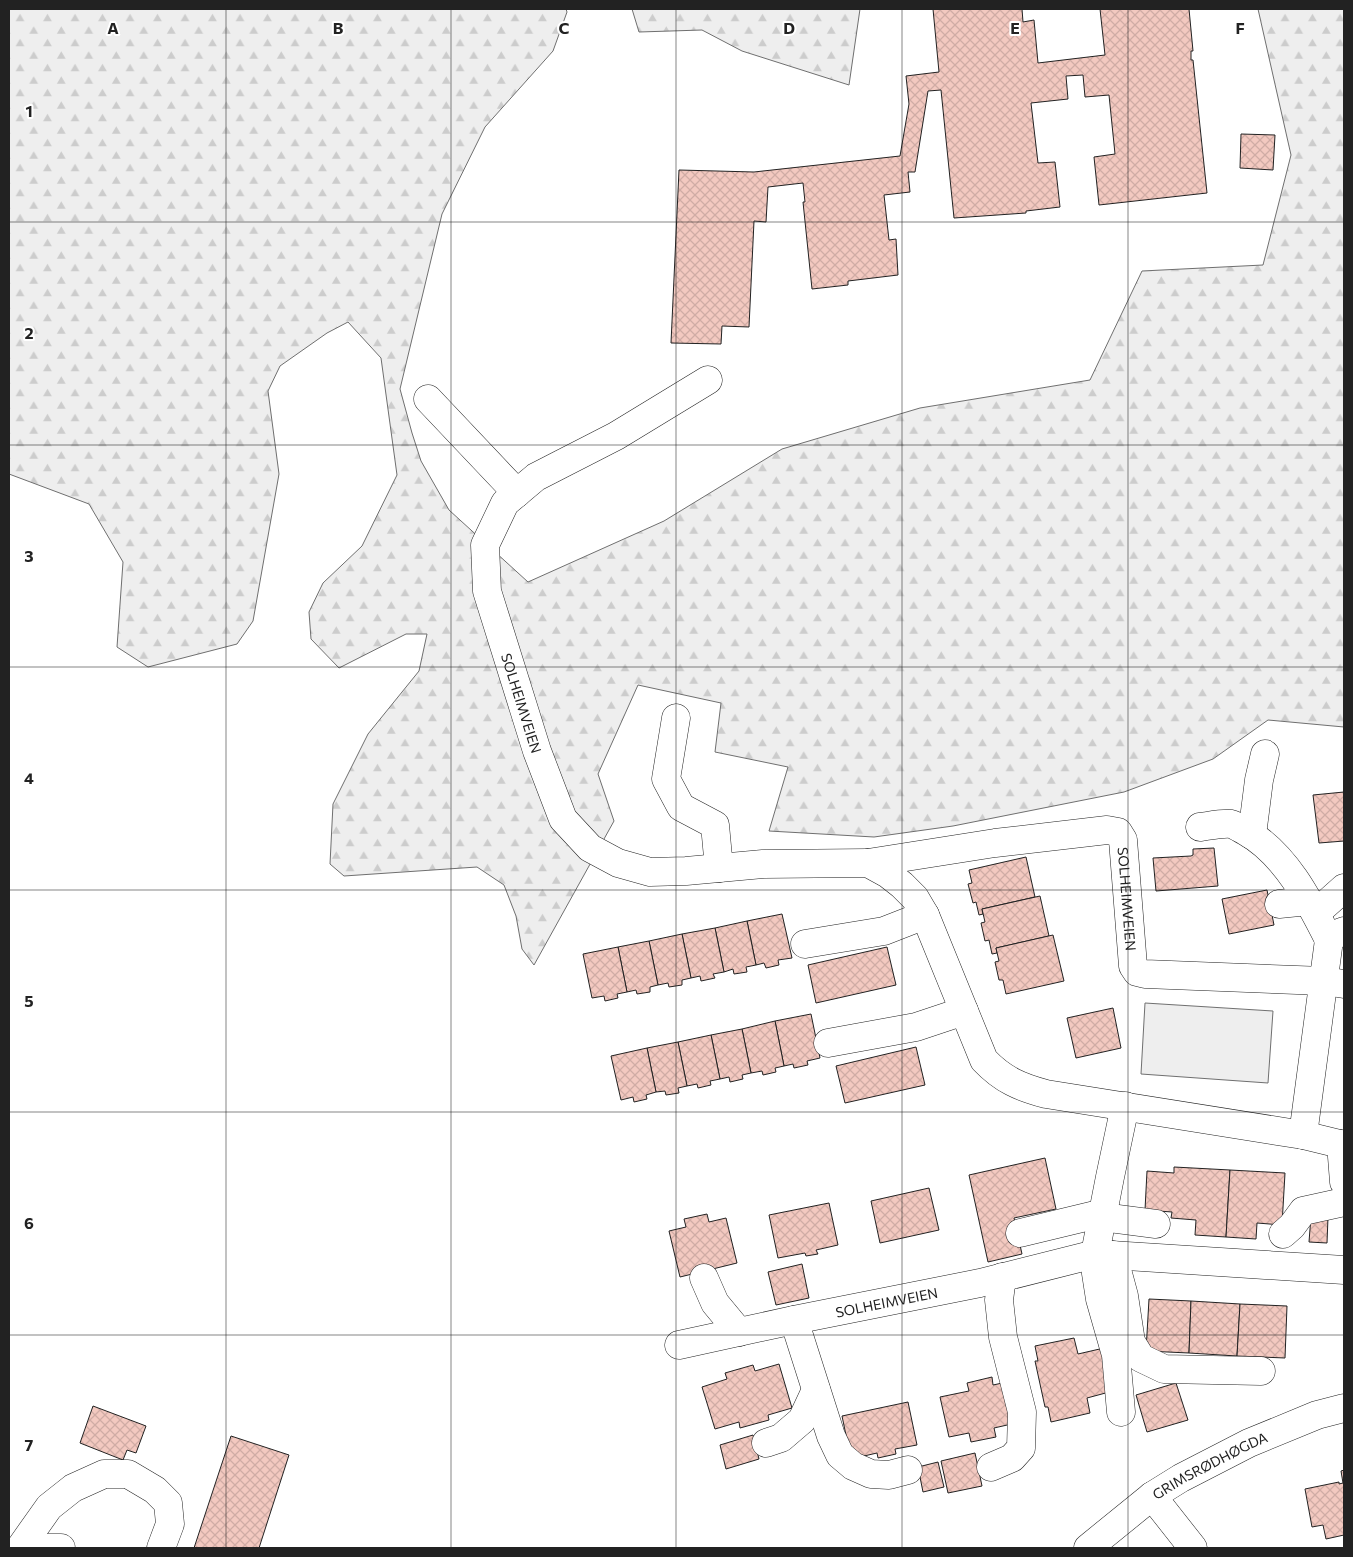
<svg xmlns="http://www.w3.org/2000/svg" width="1353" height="1557" viewBox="0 0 1353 1557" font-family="Commissioner,sans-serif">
<defs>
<pattern id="forest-firs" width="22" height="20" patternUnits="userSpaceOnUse" patternTransform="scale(1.25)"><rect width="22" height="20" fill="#eee"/><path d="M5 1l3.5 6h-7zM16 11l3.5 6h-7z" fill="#ccc"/></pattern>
<pattern id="building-cross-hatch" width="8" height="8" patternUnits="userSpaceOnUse" patternTransform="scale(1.25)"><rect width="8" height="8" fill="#f3c9c0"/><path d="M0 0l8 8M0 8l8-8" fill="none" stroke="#d0aca5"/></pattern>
</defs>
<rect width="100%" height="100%" fill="#fff"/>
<polygon fill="#eee" stroke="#6f6f6f" points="1145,1003 1273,1011 1268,1083 1141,1074"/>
<g fill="url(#forest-firs)" stroke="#6f6f6f">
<polygon points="9,9 566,9 567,12 553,51 485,127 442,214 400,389 412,433 421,461 449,510 528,582 664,521 782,449 920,408 1090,380 1142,271 1263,265 1291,155 1258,9 1344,9 1344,727 1268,720 1213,759 1124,792 953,826 874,837 769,831 788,767 715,752 721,703 638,685 598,774 614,821 534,965 522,949 516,916 504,885 477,867 344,876 330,864 333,804 368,734 419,671 427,634 406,634 339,668 311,639 309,612 323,583 362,546 397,475 381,358 348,322 327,333 280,366 268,391 279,474 253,621 237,644 148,667 117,647 123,562 89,504 9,474"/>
<polygon points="632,9 860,9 849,85 742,51 702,30 639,32"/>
</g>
<g fill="url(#building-cross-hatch)" stroke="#222">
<polygon points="933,9 1022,9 1023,22 1034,20 1038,63 1105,55 1100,9 1189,9 1193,51 1191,51 1191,60 1193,60 1207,193 1099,205 1094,157 1115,154 1109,95 1085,97 1083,75 1066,76 1068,99 1031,103 1038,163 1055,162 1060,207 1026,211 1026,213 954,218 941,90 928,91 915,172 908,172 910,192 884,195 889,240 896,239 898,275 848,281 848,285 812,289 803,202 805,202 803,183 768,187 766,222 754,221 749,327 722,326 721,344 671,343 679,170 754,172 900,156 909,104 906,76 939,72"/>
<polygon points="1241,134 1275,135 1273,170 1240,168"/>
<polygon points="1344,792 1344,841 1319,843 1313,795"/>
<polygon points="1214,848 1218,886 1156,891 1153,858 1191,856 1193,855 1193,849"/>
<polygon points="1026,857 1035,897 982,909 983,914 979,915 976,902 973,903 968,884 972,883 969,870"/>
<polygon points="1267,890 1274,925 1229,934 1222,899"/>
<polygon points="1040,896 1049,936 996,948 997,953 992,954 989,940 985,941 981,923 985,922 982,909"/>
<polygon points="782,914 792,958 778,960 779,965 766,968 764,963 756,965 747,921"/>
<polygon points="747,921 756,965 746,967 747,972 734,974 733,969 724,972 715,928"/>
<polygon points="715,928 724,972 713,974 715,978 701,981 700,976 691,978 682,934"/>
<polygon points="682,934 691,978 682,980 682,985 669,987 668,983 658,985 649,941"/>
<polygon points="1053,935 1064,981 1006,994 1003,980 999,980 995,962 999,961 996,948"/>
<polygon points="649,941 658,985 650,987 650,992 637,994 636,990 627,992 618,947"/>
<polygon points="618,947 627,992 617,994 618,998 605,1001 604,996 592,998 583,954"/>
<polygon points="887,947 896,985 816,1003 808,965"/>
<polygon points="1113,1008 1121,1048 1076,1058 1067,1018"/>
<polygon points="811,1014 820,1058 807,1061 808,1065 794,1068 793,1064 784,1066 775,1021"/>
<polygon points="775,1021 784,1066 775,1068 776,1072 763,1075 762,1071 751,1073 742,1029"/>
<polygon points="742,1029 751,1073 742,1075 743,1079 730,1082 729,1077 720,1079 711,1035"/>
<polygon points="711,1035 720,1079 710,1081 711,1085 698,1088 697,1084 687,1086 678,1042"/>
<polygon points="678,1042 687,1086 678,1088 679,1093 666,1095 665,1091 656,1092 647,1048"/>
<polygon points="916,1047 925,1085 845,1103 836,1066"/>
<polygon points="647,1048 656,1092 646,1095 647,1099 634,1102 633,1097 621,1100 611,1056"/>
<polygon points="1045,1158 1056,1209 1014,1218 1022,1254 988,1262 969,1175"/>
<polygon points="1174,1167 1230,1170 1226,1237 1195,1235 1196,1220 1171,1218 1172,1212 1145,1210 1147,1171 1174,1173"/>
<polygon points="1230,1170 1285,1173 1282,1225 1257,1223 1256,1239 1226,1237"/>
<polygon points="929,1188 939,1230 880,1243 871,1201"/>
<polygon points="829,1203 838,1245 816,1250 818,1254 806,1256 805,1253 778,1258 769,1215"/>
<polygon points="707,1214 709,1222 726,1218 737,1263 680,1277 669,1231 686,1227 684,1219"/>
<polygon points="1311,1216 1328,1217 1327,1243 1309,1242"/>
<polygon points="802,1264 809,1298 776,1305 768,1272"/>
<polygon points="1149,1299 1191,1301 1189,1353 1146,1351"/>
<polygon points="1191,1301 1240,1304 1237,1356 1189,1353"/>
<polygon points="1240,1304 1287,1306 1285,1358 1237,1356"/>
<polygon points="1074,1338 1078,1354 1104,1348 1113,1391 1087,1398 1090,1413 1051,1422 1048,1407 1045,1407 1035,1361 1038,1361 1035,1346"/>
<polygon points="779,1364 792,1408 768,1415 769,1420 740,1428 739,1422 715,1429 702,1387 727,1379 725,1373 753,1365 755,1371"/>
<polygon points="992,1377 993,1385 1007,1382 1016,1423 994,1428 996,1437 971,1442 969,1433 949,1437 940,1397 969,1391 967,1383"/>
<polygon points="1176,1383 1188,1420 1147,1432 1136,1395"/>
<polygon points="908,1402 917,1445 895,1449 896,1454 878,1458 877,1453 851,1459 842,1416"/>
<polygon points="93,1406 146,1426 136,1453 127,1450 123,1460 80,1443"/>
<polygon points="753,1435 759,1459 726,1469 720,1445"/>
<polygon points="231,1436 289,1455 259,1548 194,1548"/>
<polygon points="975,1453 982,1486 948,1493 941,1461"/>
<polygon points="938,1462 944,1487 923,1492 918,1467"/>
<polygon points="1344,1470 1344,1535 1326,1539 1323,1525 1312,1527 1305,1489 1339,1482 1339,1484 1343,1483 1341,1471"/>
</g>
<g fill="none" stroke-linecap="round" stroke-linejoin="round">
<defs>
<g id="minor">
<path id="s1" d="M708 380 616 436 536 477 505 503 485 545 487 591 537 751 563 819 590 848 618 863 650 872 686 871 763 864 868 863 888 874 902 885 915 898 925 915 984 1060C1003 1080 1020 1087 1046 1094L1303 1135 1344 1145"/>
<polyline points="428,399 517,493"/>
<polyline points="676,718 666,779 681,807 715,825 719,868"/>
<path d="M1200 827C1208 826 1223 823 1231 824 1235 825 1241 829 1245 831 1285 853 1309 900 1329 940"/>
<polyline points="1252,835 1259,780 1265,754"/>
<path id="s2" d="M868 863 995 843 1107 830 1118 832 1123 840 1133 966 1137 972 1145 974 1324 981 1344 984"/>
<polyline points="1279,904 1309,901"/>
<polyline points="1316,913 1344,888"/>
<polyline points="805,944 884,931 925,915"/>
<polyline points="828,1043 916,1027 964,1011"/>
<polyline points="1303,1135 1329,940 1336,934 1344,931"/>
<polyline points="1341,1144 1344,1182"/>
<polyline points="1102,1217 1156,1224"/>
<polyline points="1020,1233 1103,1213"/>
<polyline points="1283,1234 1292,1226 1303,1211 1344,1202"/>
<polyline points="1093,1254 1100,1299 1116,1355 1121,1412"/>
<polyline points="1095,1254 1110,1177 1125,1106"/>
<polyline points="1113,1255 1124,1296 1131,1342 1141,1358 1164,1369 1261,1371"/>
<polyline points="704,1278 715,1303 739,1332"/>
<polyline points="794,1320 831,1436 840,1455 853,1466 871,1474 889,1475 908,1470"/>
<path id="s3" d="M679 1345 794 1320 980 1283 1095 1254 1344 1270"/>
<polyline points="766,1443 781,1438 802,1420 816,1390"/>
<polyline points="991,1467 1012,1458 1021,1448 1022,1412 1003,1337 999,1300 1002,1277"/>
<polyline points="1152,1496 1193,1548"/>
<polyline points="20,1548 49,1507 73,1488 104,1474 128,1474 155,1490 168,1503 170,1524 161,1548"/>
<polyline points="33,1548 61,1548"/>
</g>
<g id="major">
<path id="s4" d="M1088 1548 1152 1496 1181 1478 1249 1443 1317 1415 1344 1408"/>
</g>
</defs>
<use href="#minor" stroke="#222" stroke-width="29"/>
<use href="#major" stroke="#222" stroke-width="29"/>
<use href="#minor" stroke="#fff" stroke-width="28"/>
<use href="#major" stroke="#fff" stroke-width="28"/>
</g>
<path fill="none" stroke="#222" stroke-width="1" stroke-opacity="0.55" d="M226 9V1548M451 9V1548M676 9V1548M902 9V1548M1128 9V1548M9 222H1344M9 445H1344M9 667H1344M9 890H1344M9 1112H1344M9 1335H1344"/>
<g text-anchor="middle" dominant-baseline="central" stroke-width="4" stroke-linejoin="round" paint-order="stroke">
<g font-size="14" fill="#222" stroke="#fff">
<text stroke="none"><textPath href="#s1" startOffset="448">SOLHEIMVEIEN</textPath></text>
<text stroke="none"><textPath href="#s2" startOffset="321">SOLHEIMVEIEN</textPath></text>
<text stroke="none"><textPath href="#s3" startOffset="212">SOLHEIMVEIEN</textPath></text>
<text stroke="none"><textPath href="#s4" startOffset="148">GRIMSRØDHØGDA</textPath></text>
</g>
</g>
<g font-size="16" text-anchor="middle" font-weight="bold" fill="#222" stroke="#fff" stroke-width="4" stroke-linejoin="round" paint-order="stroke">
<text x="113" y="34">A</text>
<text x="338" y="34">B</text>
<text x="564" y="34">C</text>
<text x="789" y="34">D</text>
<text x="1015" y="34">E</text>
<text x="1240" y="34">F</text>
<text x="29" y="117">1</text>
<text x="29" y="339">2</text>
<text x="29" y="562">3</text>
<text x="29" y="784">4</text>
<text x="29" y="1007">5</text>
<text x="29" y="1229">6</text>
<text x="29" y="1451">7</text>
</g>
<rect width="1353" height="1557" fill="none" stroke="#222222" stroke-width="20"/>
</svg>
